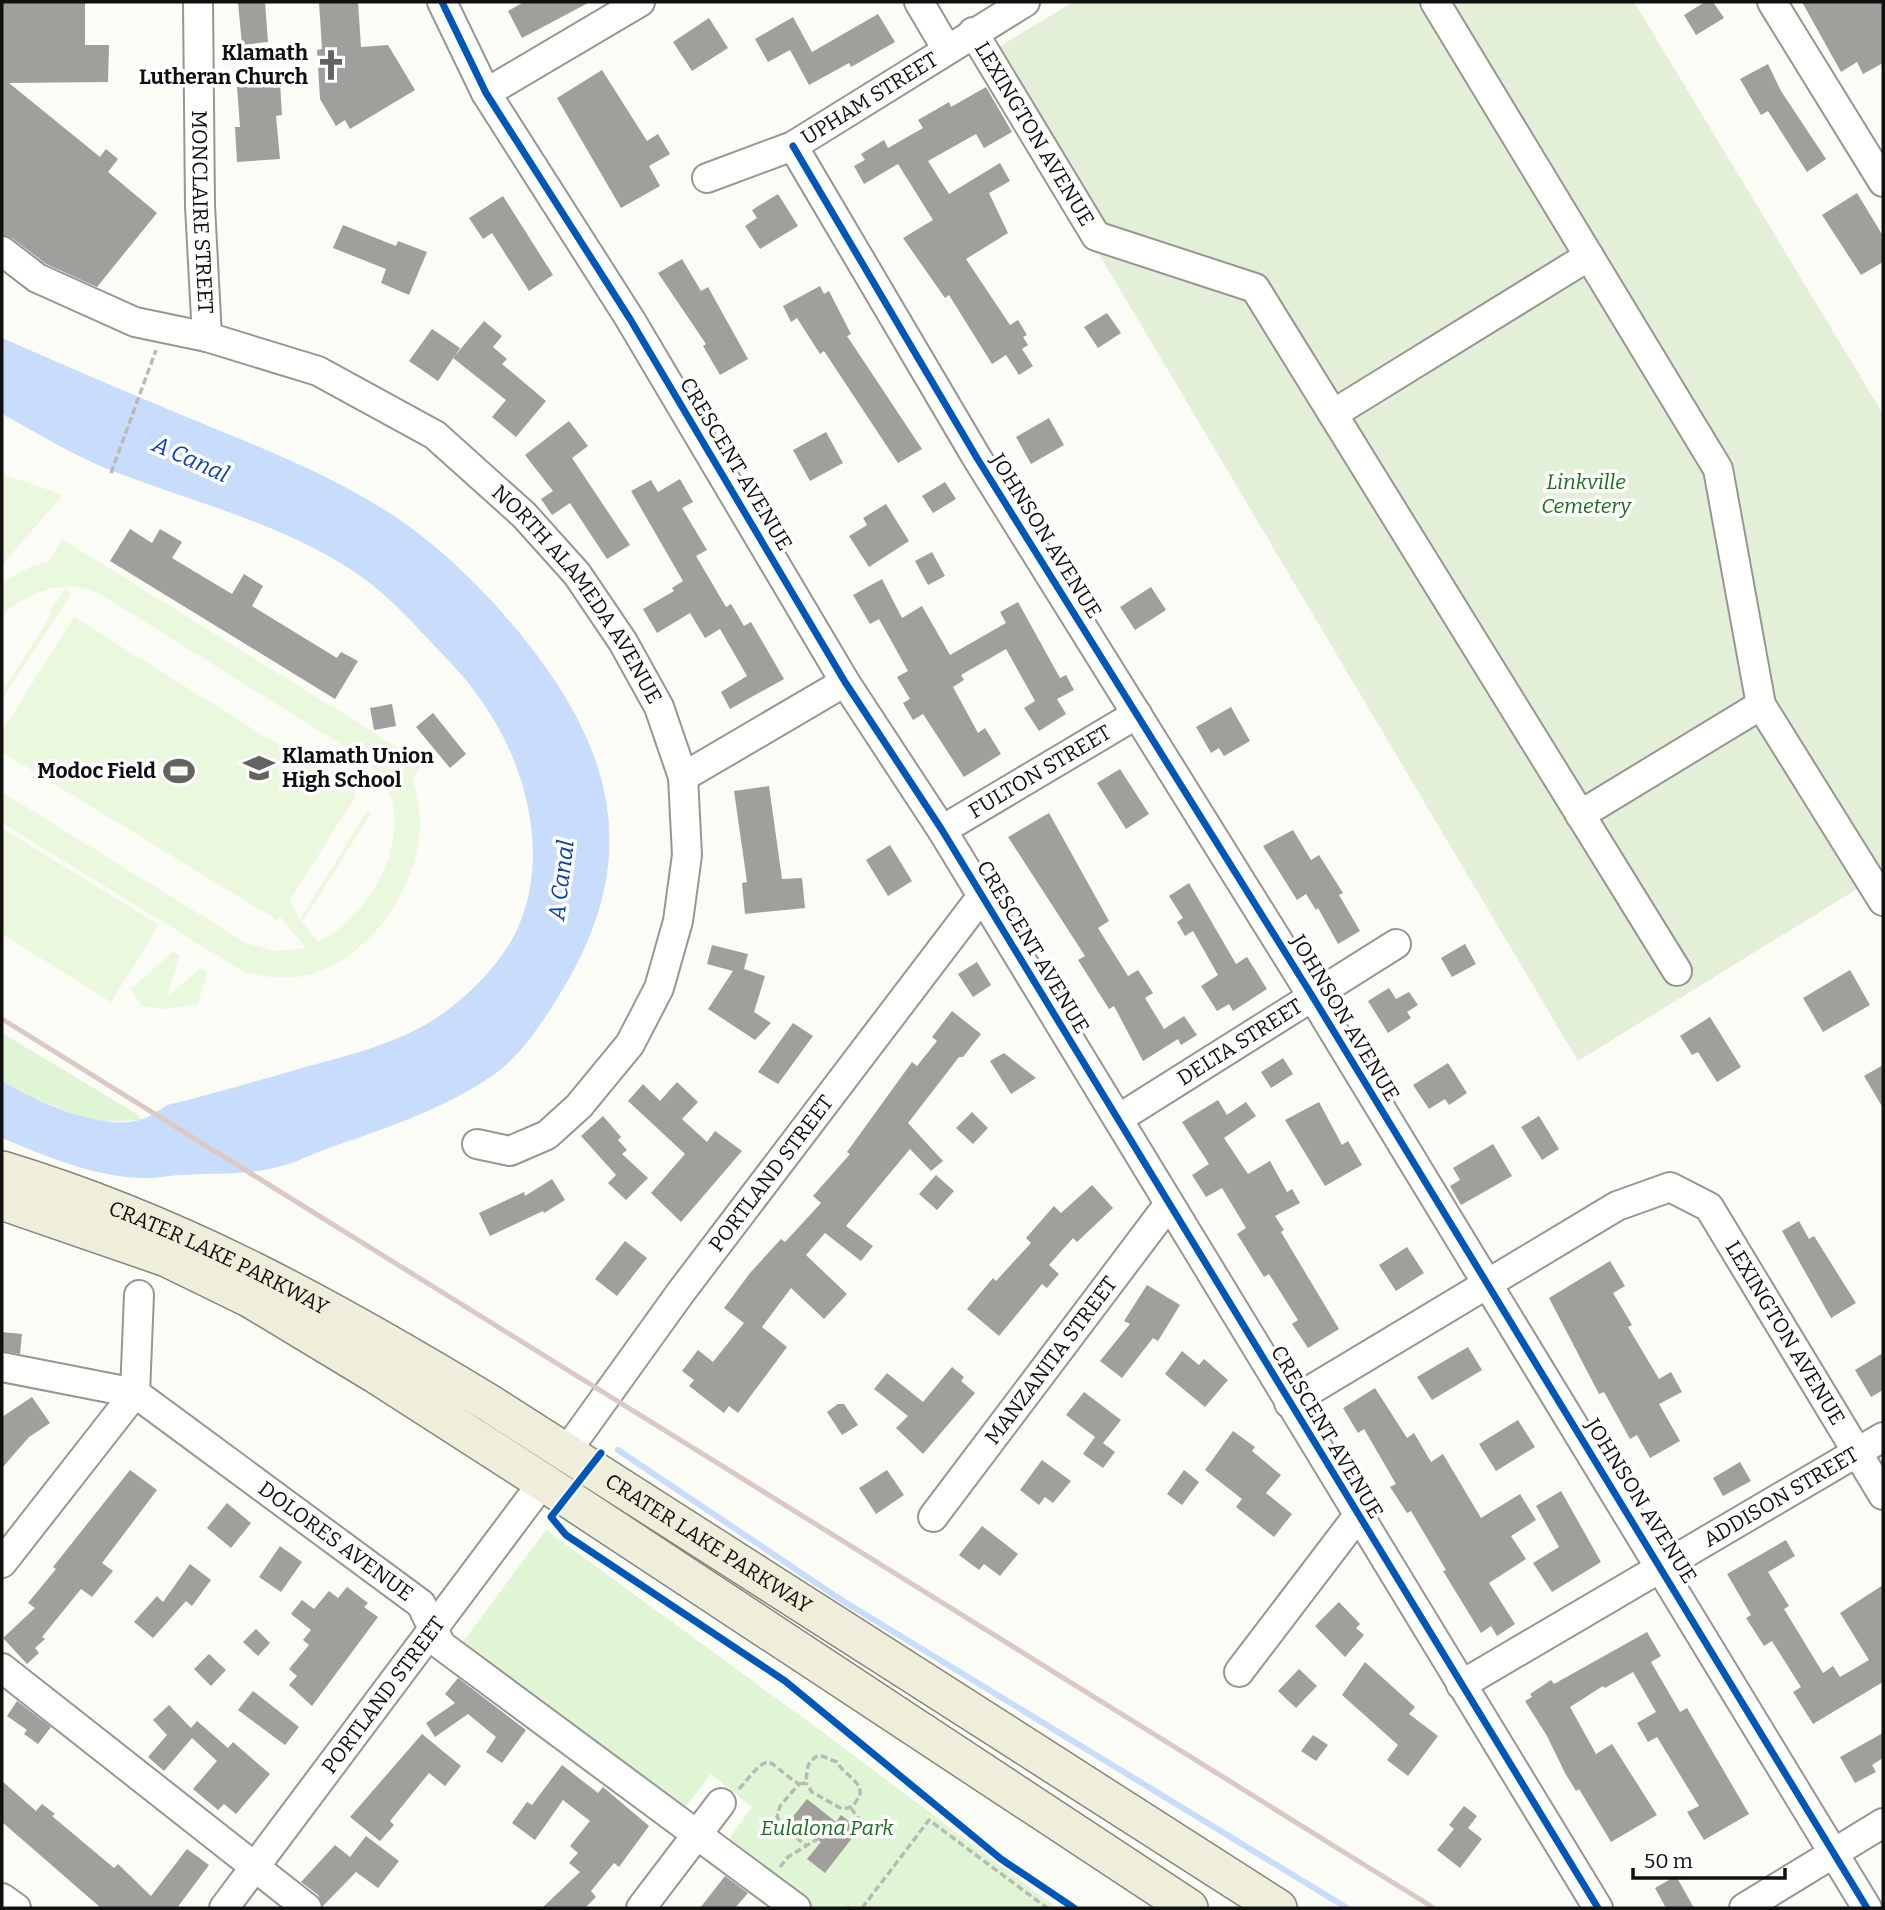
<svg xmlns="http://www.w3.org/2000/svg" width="1885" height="1910" viewBox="0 0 1885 1910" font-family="Bitter,serif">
<rect width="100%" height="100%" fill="#fcfcf6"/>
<g fill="#dff5d3">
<polygon points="2,1033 135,1113 142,1120 94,1122 23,1094 2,1081"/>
<polygon points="546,1530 821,1731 1057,1908 810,1908 726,1843 752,1807 711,1774 682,1811 460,1646"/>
</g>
<polygon fill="#e4efd8" points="1073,2 1634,2 1883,414 1883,873 1578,1061 982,57"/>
<g fill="#eaf8de">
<polygon points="2,474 63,495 2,565"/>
<path d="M62 539 423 763 412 780C442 854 383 955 308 975 287 980 265 977 244 972L2 823V792L246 943 275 951 306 948 280 917 277 920 2 752V731L74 617 357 794 290 900 297 915 318 942C365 919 405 854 392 801 388 786 377 771 366 760L102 595C65 577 31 591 2 615V582L32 566 48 562Z"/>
<polygon points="64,589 71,594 2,699 2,693 52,613 50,611"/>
<polygon points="367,811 371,813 304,920 301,918"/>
<polygon points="2,828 159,925 111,1002 2,934"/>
<polygon points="173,952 180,955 167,997 201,968 207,972 198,1004 163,1009 142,1006 131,989"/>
</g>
<path fill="#c8dcfb" d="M2 338C64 365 126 392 189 418 259 447 323 471 388 512 444 547 506 611 544 665 625 777 632 880 558 997 541 1024 522 1054 496 1073 446 1109 383 1129 326 1149 306 1157 285 1167 264 1170 238 1175 209 1173 183 1175 169 1175 155 1179 142 1178 95 1177 45 1156 2 1138V1081C35 1101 104 1133 143 1119 151 1116 160 1110 167 1105 213 1094 257 1081 302 1068 353 1054 406 1042 449 1009 478 987 508 955 521 920 549 848 524 760 481 700 466 678 447 659 429 640 405 614 378 586 347 567 272 520 186 500 105 468 69 453 36 432 2 414Z"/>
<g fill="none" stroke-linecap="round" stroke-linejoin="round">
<polyline stroke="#c8dcfb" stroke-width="6" points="618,1450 843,1601 1347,1908"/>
</g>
<g fill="#a09f9b">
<polygon points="2,2 85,2 85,45 109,45 108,82 9,83 100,157 106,149 118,159 108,172 157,213 97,287 46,264 12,238 2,235"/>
<polygon points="238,2 265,2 268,42 242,45"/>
<polygon points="319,2 358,2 361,47 388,45 415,90 350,129 345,120 336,126 320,99 317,50 322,49"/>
<polygon points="524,2 590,2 522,38 508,11"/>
<polygon points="1705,2 1713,2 1724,18 1696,35 1684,15"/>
<polygon points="1802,2 1883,2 1883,63 1863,74 1857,62 1841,72"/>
<polygon points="878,14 895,42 851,67 849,63 809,85 790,50 768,62 755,39 793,17 812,52"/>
<polygon points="709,18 728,48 692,71 673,42"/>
<polygon points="1768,64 1781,91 1826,159 1807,172 1768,111 1761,115 1740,79"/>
<polygon points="602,70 647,141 658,134 670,154 649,166 660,186 621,208 557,98"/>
<polygon points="280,83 282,115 276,116 280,159 237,162 235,127 240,127 237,87"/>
<polygon points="986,87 1012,132 984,148 976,134 928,161 949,194 1000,163 1010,181 989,193 1008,233 966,259 1010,325 1018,320 1027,335 1023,337 1028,345 1022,349 1033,366 1019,375 1006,355 992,364 949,295 945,298 903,238 933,220 898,164 864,184 854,166 865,160 861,154 884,140 888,148 923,128 918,120 949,102 951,107"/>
<polygon points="1857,193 1883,236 1883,262 1861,275 1822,215"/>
<polygon points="778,194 798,226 760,249 745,226 757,218 752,210"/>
<polygon points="503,196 553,275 529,291 492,233 483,239 469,218"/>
<polygon points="343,225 396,246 398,241 427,252 409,295 381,283 386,269 333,248"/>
<polygon points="682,259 701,291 708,287 748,359 720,375 703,346 706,344 658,273"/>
<polygon points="820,286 824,294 829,291 851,334 847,336 922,449 898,463 824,351 820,354 797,318 791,322 783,306"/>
<polygon points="1107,313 1121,333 1098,348 1084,327"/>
<polygon points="484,321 502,336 493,347 507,359 502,364 546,401 516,437 492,417 506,400 453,358"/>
<polygon points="432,329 460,348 438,381 409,361"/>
<polygon points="1049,418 1064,445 1031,464 1016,437"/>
<polygon points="569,421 588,446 572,458 630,545 607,559 570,503 552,515 541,499 553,491 525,455"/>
<polygon points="826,432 843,463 810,481 793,450"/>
<polygon points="680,479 693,502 682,508 707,550 696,556 726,607 731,604 744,626 751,622 784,679 730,709 721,692 747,676 720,629 705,638 690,613 657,633 643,609 674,591 672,588 683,581 631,491 651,480 658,492"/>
<polygon points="945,482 956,499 933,513 922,496"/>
<polygon points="886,504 909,541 869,567 849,536 867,525 863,518"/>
<polygon points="130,529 152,543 160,529 182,542 172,558 232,594 244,574 263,586 252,606 337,658 341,652 358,661 335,699 110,561"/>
<polygon points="932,552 945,576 928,585 915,561"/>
<polygon points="882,579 902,618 922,606 950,655 1006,623 1000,612 1018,602 1060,678 1066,675 1074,690 1057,699 1066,714 1039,731 1024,708 1035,701 1006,649 961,675 964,680 953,687 978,733 985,728 1001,754 964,777 923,714 913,720 903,703 910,699 897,677 908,671 879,619 870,624 853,595"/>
<polygon points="1151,587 1166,610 1135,630 1120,607"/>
<polygon points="392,704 396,726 374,730 370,708"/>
<polygon points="1231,707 1250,741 1224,756 1219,748 1211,753 1196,727"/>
<polygon points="433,713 466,754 450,768 416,727"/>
<polygon points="1120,769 1149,814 1126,829 1097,783"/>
<polygon points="769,786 782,879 802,878 805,908 745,914 742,883 747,882 734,791"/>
<polygon points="1049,813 1109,921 1098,928 1128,976 1138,970 1153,993 1145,998 1164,1029 1184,1016 1197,1035 1181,1045 1178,1039 1143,1061 1114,1006 1109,1009 1078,960 1085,956 1008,837"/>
<polygon points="1293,830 1311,860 1319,855 1343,893 1339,895 1360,931 1338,944 1318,908 1316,910 1306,894 1297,900 1263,846"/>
<polygon points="890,845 912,881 888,896 866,860"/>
<polygon points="1189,883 1236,964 1247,957 1267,989 1233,1011 1229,1004 1217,1011 1201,986 1218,975 1193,931 1185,936 1177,922 1183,918 1169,896"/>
<polygon points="1465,944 1476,964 1452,977 1441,958"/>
<polygon points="712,945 748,954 744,969 765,976 754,1012 771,1023 755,1040 708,1009 733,971 707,964"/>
<polygon points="977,962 991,985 973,997 958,974"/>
<polygon points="1850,970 1870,1005 1823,1032 1803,998"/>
<polygon points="1389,988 1396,999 1409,992 1418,1005 1407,1012 1411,1018 1388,1033 1368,1001"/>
<polygon points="952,1011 981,1034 963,1057 959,1057 908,1123 943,1161 931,1171 910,1149 846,1226 873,1246 861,1261 825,1233 806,1255 847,1294 824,1319 791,1288 762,1327 787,1347 738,1413 729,1406 724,1413 689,1386 694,1380 682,1371 698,1350 713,1362 744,1323 724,1308 750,1273 781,1239 785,1242 821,1203 813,1196 850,1154 847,1152 912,1062 917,1066 937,1041 932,1037"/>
<polygon points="1710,1017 1741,1067 1717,1082 1698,1052 1692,1055 1680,1036"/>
<polygon points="793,1023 813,1036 778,1084 758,1072"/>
<polygon points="1004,1053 1036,1078 1011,1094 990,1061"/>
<polygon points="1283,1058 1293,1074 1271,1088 1261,1072"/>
<polygon points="1448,1063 1467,1093 1449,1105 1445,1099 1429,1109 1413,1085"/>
<polygon points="1883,1065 1883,1108 1864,1076"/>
<polygon points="677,1082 698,1102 682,1119 707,1142 715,1131 742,1151 681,1222 651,1193 685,1154 628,1101 643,1084 660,1101"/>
<polygon points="1218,1100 1227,1115 1246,1102 1256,1116 1224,1138 1248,1174 1270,1161 1287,1192 1292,1189 1300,1203 1275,1216 1284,1230 1281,1232 1339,1329 1308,1348 1292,1324 1298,1320 1269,1274 1264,1277 1237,1234 1246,1228 1222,1188 1206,1197 1192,1175 1209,1164 1182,1122"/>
<polygon points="1319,1102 1342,1145 1348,1141 1362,1165 1325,1186 1285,1120"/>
<polygon points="972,1112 988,1128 973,1144 956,1128"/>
<polygon points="603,1116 621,1137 618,1140 627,1150 622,1154 648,1178 626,1200 608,1183 616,1175 581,1136"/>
<polygon points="1539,1116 1559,1149 1542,1160 1521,1127"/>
<polygon points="1493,1144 1512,1176 1461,1205 1450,1186 1460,1180 1453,1168"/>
<polygon points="936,1175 954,1191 937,1210 919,1194"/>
<polygon points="552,1179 565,1200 544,1213 543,1211 490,1236 479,1213 524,1192 525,1196"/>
<polygon points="1092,1185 1113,1208 1077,1242 1073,1238 1049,1265 1059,1274 1047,1288 1042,1284 999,1336 967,1309 993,1278 996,1281 1031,1243 1026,1238 1054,1206 1061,1213"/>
<polygon points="1799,1221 1809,1239 1814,1236 1856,1303 1831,1318 1782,1231"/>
<polygon points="625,1241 647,1258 617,1296 595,1279"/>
<polygon points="1407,1247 1424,1273 1396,1291 1379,1265"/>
<polygon points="1610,1261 1625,1286 1613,1293 1632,1325 1628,1327 1659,1379 1671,1372 1682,1392 1659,1404 1680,1441 1650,1458 1637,1435 1630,1439 1604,1392 1599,1394 1549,1298"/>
<polygon points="1147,1285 1180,1305 1158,1341 1153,1338 1122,1378 1100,1361 1130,1324 1124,1321"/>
<polygon points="2,1332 22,1334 20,1354 2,1351"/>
<polygon points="1468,1347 1482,1370 1432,1400 1417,1377"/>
<polygon points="1182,1351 1199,1365 1204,1359 1228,1380 1205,1407 1165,1374"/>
<polygon points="1883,1353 1883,1390 1871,1397 1855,1370"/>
<polygon points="952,1367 964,1377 961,1381 975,1393 923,1454 896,1428 908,1416 874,1389 887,1373 923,1402"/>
<polygon points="1375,1388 1407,1438 1414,1433 1431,1462 1443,1454 1481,1518 1520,1494 1536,1520 1511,1536 1526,1559 1489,1583 1515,1624 1497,1636 1491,1626 1481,1633 1443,1571 1446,1570 1411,1511 1407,1513 1390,1487 1396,1484 1364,1429 1358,1433 1343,1408"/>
<polygon points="1084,1392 1121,1420 1103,1443 1115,1452 1103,1468 1083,1454 1095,1437 1066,1415"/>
<polygon points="32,1397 50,1423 29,1437 2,1468 2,1417"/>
<polygon points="838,1404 844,1404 858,1425 842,1435 827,1412"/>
<polygon points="1518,1420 1535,1447 1496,1471 1479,1444"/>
<polygon points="1233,1431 1255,1447 1252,1451 1281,1475 1266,1493 1292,1514 1274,1537 1236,1507 1242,1499 1205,1470"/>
<polygon points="1042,1460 1071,1481 1053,1503 1045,1497 1039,1505 1020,1490"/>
<polygon points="1740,1462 1751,1481 1723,1496 1713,1478"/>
<polygon points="130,1470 157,1490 102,1563 113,1571 92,1597 81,1589 42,1637 45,1639 35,1648 39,1653 27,1664 3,1638 35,1608 28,1603 56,1569 53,1567"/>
<polygon points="887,1470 904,1495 876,1514 859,1488"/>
<polygon points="1184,1470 1199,1482 1182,1505 1167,1494"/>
<polygon points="1561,1491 1601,1562 1552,1592 1533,1563 1559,1547 1536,1506"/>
<polygon points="227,1503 251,1523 231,1548 207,1528"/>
<polygon points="982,1526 1018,1554 1000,1576 984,1564 979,1570 959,1555"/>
<polygon points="1786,1540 1795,1556 1768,1572 1789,1606 1784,1609 1823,1673 1833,1666 1840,1677 1869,1660 1840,1613 1883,1585 1883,1682 1813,1724 1793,1692 1801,1687 1772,1641 1764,1646 1746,1618 1751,1615 1727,1574"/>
<polygon points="280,1546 302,1562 281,1592 259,1577"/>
<polygon points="190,1564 211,1580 192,1606 186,1601 153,1638 134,1622 157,1596 163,1602"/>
<polygon points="347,1587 368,1603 364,1607 378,1617 312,1706 289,1685 297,1676 289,1669 309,1645 303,1640 311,1630 291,1614 302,1600 314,1609 329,1591 338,1598"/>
<polygon points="1339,1602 1360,1624 1356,1628 1364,1635 1345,1657 1315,1626"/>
<polygon points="256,1629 270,1643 258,1656 243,1642"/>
<polygon points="1647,1632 1661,1656 1651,1662 1680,1712 1687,1708 1749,1814 1704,1840 1687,1812 1699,1806 1657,1737 1648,1742 1637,1723 1656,1712 1633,1672 1605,1688 1603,1686 1570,1707 1596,1754 1612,1744 1657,1815 1611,1842 1579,1789 1576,1791 1565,1773 1547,1736 1525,1701 1532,1697 1530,1694 1551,1680 1554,1684"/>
<polygon points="209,1654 226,1670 211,1686 194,1669"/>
<polygon points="1365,1662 1415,1707 1409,1714 1438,1736 1408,1776 1387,1760 1398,1745 1342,1695"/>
<polygon points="1299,1669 1317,1686 1296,1708 1278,1691"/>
<polygon points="458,1678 526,1730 502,1763 486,1752 496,1737 468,1714 435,1737 426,1723 455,1703 445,1694"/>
<polygon points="253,1691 299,1727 285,1745 238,1710"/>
<polygon points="17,1701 51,1727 38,1744 24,1734 27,1730 7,1716"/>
<polygon points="169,1705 191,1728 197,1721 228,1748 233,1742 270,1774 236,1814 224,1804 218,1810 193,1789 217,1761 192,1738 164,1771 148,1757 167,1735 153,1720"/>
<polygon points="1883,1733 1883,1758 1872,1765 1876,1772 1855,1783 1840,1757"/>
<polygon points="422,1734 461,1766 445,1786 429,1773 390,1821 394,1825 380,1841 350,1817"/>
<polygon points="1313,1735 1328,1745 1316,1761 1301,1751"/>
<polygon points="562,1765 598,1793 603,1787 649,1826 619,1867 614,1863 591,1891 596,1897 585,1908 542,1908 580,1872 569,1863 578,1853 570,1846 590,1821 563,1800 535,1840 512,1823 527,1802 532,1805"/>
<polygon points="2,1781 36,1811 42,1804 55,1814 52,1816 114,1868 118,1864 151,1896 187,1849 209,1865 177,1908 101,1908 2,1822"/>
<polygon points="807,1799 836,1822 841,1815 859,1829 825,1873 807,1859 821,1842 791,1819"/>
<polygon points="1464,1806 1477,1816 1468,1828 1482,1839 1460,1868 1437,1850 1454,1829 1449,1825"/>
<polygon points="366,1836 399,1861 378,1888 356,1872 323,1906 318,1895 301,1882 335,1845 350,1857"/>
<polygon points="725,1876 748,1893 735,1908 700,1908"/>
<polygon points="1676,1876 1694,1908 1666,1908 1655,1888"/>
</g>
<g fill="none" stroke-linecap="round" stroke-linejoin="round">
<defs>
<g id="minor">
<path id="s1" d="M198 2 200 206 207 337"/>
<polyline points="442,2 486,93 630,319 845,682 942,830 1598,1908"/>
<polyline points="919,2 946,48"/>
<polyline points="1435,2 1718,469 1761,705 1883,901"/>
<polyline points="1772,2 1883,182"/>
<path id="s2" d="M973 32 1096 236 1255 288 1677 971"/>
<polyline points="486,93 640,2"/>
<polyline points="793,146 977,458 1311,994 1867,1908"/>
<path id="s3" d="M707 178 793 146 1025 2"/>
<path id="s4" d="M2 251 37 278 135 322 207 337 318 371 435 435 524 515 577 574 623 642 659 707 683 777 687 855 678 921 659 988 630 1044 579 1106 547 1135 510 1151 477 1144"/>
<polyline points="1333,414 1589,256"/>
<polyline points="683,777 845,682"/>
<polyline points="1580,815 1761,705"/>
<path id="s5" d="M942 830 1137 714"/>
<path id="s6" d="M1118 1119 1396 944"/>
<path id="s7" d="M2 1367 135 1393 421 1604 441 1645 796 1908"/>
<path id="s8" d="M1289 1403 1617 1206 1670 1187 1709 1207 1883 1495"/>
<path id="s9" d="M566 1452 681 1292 982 896"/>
<path id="s10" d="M933 1517 1169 1204"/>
<polyline points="2,1563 135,1393 139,1295"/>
<polyline points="2,1668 307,1908"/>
<polyline points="1239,1672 1357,1517"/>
<path id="s11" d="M1461 1685 1883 1437"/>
<polyline points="2,1898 16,1908"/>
<path id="s12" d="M224 1908 543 1482"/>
<polyline points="641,1908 721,1803"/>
<polyline points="1744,1908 1883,1823"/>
</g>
<g id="major">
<path id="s13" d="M2 1170C181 1224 330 1307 489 1403L1278 1908"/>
<polyline points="2,1201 167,1258 249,1298 375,1374 543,1482 1189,1908"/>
</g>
</defs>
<use href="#minor" stroke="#969694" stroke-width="32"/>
<use href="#major" stroke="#848481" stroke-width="40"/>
<g stroke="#b9b9b8" stroke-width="3.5" stroke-dasharray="7 3.5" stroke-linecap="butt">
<polyline points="111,473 156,350"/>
<path d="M799 1784 806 1783C807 1769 806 1762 819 1755L837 1762C843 1775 869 1784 857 1800 853 1807 850 1808 842 1809L812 1792 806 1783"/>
<path d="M739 1789C774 1748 763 1761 799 1784L780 1806 777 1817 784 1828 807 1846"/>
<polyline points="851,1808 859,1819"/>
<polyline points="780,1867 788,1857 819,1838"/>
<polyline points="847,1908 850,1908"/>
<polyline points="862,1908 929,1820 1047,1908"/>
</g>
<use href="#minor" stroke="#fffffe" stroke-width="28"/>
<use href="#major" stroke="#eeeeda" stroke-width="37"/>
<polyline stroke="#dbc9c3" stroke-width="5" points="2,1019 1434,1908"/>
<defs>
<g id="cycleway">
<polyline points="442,2 486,93 630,319 845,682 942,830 1598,1908"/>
<polyline points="793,146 977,458 1311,994 1867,1908"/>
<polyline points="601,1453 551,1517 566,1535 785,1681 1001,1859 1074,1908"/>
</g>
</defs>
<use href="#cycleway" stroke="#fff" stroke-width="11"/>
<use href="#cycleway" stroke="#0057b8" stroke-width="7"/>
</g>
<defs>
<symbol id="church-bare" viewBox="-9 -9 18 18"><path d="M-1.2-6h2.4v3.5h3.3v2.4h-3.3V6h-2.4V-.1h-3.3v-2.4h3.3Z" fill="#636360" stroke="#fff" stroke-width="2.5" paint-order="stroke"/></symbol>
<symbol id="school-bare" viewBox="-9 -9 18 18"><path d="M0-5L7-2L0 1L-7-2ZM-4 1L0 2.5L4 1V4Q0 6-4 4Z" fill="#636360" stroke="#fff" stroke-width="2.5" paint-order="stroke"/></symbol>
<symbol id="stadium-bare" viewBox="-9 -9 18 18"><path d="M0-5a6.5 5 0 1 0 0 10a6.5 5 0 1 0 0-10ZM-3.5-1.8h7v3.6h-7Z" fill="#636360" stroke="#fff" stroke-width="2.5" paint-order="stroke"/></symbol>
</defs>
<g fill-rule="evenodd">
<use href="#church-bare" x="309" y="43" width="44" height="44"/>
<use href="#school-bare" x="237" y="746" width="44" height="44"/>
<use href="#stadium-bare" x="157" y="749" width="44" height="44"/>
</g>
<g text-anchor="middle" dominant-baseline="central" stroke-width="7" stroke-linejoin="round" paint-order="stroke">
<g font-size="21" font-weight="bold" fill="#101010" stroke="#fff" text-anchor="end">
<text x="308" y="53">Klamath<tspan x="308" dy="24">Lutheran Church</tspan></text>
<text x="282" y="756" text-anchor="start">Klamath Union<tspan x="282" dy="24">High School</tspan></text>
<text x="156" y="771">Modoc Field</text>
</g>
<g font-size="21" fill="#101010" stroke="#fff">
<text stroke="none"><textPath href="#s3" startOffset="182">UPHAM STREET</textPath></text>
<text stroke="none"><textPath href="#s2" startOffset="119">LEXINGTON AVENUE</textPath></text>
<text stroke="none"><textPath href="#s1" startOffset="210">MONCLAIRE STREET</textPath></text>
<text transform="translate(736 464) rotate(59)">CRESCENT AVENUE</text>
<text transform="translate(1046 536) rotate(58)">JOHNSON AVENUE</text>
<text stroke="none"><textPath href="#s4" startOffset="690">NORTH ALAMEDA AVENUE</textPath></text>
<text stroke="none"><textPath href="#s5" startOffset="114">FULTON STREET</textPath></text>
<text transform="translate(1033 947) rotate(59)">CRESCENT AVENUE</text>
<text transform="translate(1345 1018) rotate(59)">JOHNSON AVENUE</text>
<text stroke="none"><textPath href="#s6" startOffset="144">DELTA STREET</textPath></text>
<text stroke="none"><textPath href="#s9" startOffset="346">PORTLAND STREET</textPath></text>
<text stroke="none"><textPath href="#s13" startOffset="234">CRATER LAKE PARKWAY</textPath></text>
<text stroke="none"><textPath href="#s8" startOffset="630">LEXINGTON AVENUE</textPath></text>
<text stroke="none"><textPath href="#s10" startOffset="196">MANZANITA STREET</textPath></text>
<text transform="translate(1327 1432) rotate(59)">CRESCENT AVENUE</text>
<text stroke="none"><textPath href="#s11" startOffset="371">ADDISON STREET</textPath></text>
<text transform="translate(1641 1501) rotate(58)">JOHNSON AVENUE</text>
<text stroke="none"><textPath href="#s7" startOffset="385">DOLORES AVENUE</textPath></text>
<text stroke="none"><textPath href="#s13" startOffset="802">CRATER LAKE PARKWAY</textPath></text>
<text stroke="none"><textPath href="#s12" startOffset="266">PORTLAND STREET</textPath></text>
</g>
<g font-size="21" font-style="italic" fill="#18711b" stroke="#fff">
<text x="1586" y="482">Linkville<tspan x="1586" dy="24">Cemetery</tspan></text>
<text x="827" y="1828">Eulalona Park</text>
</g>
<g font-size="23" font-style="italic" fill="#0940b2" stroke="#fff">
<text transform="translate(191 459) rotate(24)">A Canal</text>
<text transform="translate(561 880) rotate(-83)">A Canal</text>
</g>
</g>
<rect width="1885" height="1910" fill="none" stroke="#101010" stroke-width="7"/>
<path d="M1633 1868v10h152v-10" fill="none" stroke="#101010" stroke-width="3.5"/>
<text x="1644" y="1868" font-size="21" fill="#101010" stroke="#ffffff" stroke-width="5" paint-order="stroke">50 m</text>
</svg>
